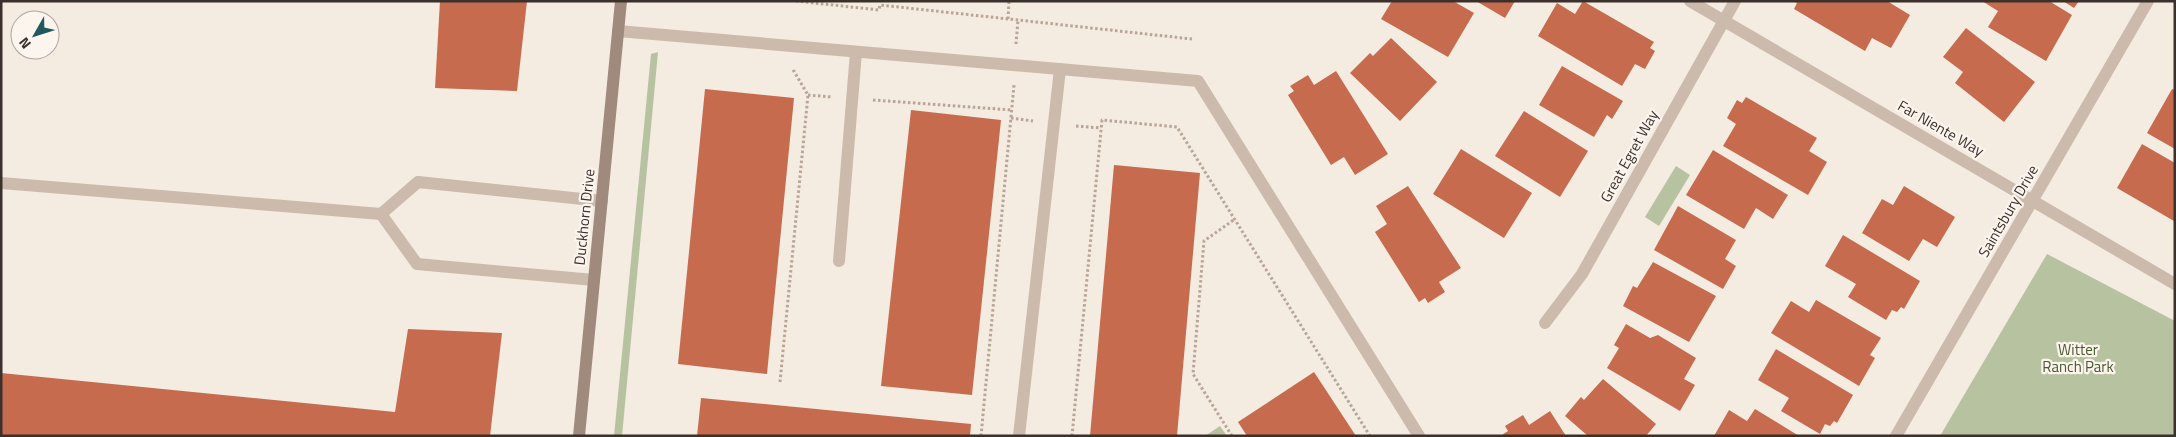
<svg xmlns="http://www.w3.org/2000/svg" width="2176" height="437" viewBox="0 0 2176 437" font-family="'Titillium Web',sans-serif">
<rect width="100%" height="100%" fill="#f4ebe1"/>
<g fill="#b7c3a0">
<polygon points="658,52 622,436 614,436 651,54"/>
<polygon points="1676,166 1690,175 1659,226 1645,217"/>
<polygon points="2047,254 2175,321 2175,436 1940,436"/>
<polygon points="1220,426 1227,436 1205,436"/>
</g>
<g fill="#c66b4d">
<polygon points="440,1 527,1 517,91 435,88"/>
<polygon points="1392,1 1453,1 1474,13 1448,57 1381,19"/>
<polygon points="1476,1 1515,1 1505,18"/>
<polygon points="1583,1 1654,42 1650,48 1655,51 1645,69 1635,64 1622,86 1538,36 1557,3 1575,14"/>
<polygon points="1794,1 1887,1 1910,15 1891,48 1872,38 1865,51 1794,9 1797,3"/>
<polygon points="1982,1 2049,1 2072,15 2046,61 1988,27 1998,11"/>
<polygon points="2063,1 2079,1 2074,8"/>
<polygon points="1966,28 2035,82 2004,122 1955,83 1963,72 1943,57"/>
<polygon points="1391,38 1437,82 1400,121 1350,73 1370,53 1373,56"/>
<polygon points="1562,66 1623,101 1612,119 1607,115 1594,137 1539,105"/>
<polygon points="1336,71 1388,154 1355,175 1344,157 1331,165 1288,95 1294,91 1290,86 1308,75 1314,85"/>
<polygon points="705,89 794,98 767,374 678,364"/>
<polygon points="2172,89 2175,90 2175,149 2147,133"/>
<polygon points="1746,97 1817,138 1809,151 1827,162 1808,195 1723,146 1736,124 1727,118 1737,100 1742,103"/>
<polygon points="911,110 1001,120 972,395 881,386"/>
<polygon points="1524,111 1588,151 1560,197 1495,156"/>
<polygon points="2142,144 2175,163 2174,221 2117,188"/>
<polygon points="1461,149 1532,193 1504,238 1433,194"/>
<polygon points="1713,150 1788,195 1773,219 1756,208 1744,229 1686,195"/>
<polygon points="1114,165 1200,173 1177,436 1090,436"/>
<polygon points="1408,186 1461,268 1439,282 1445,292 1428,303 1425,298 1419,302 1375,232 1387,224 1376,206"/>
<polygon points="1904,186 1955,217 1937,247 1923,239 1909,261 1862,233 1882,199 1893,205"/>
<polygon points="1678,206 1736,240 1725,259 1736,266 1723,289 1654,250"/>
<polygon points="1843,235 1920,281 1904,309 1901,307 1897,312 1892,310 1886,320 1848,297 1856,284 1825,266"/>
<polygon points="1653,262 1716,296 1689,342 1623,306 1633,286 1637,288"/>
<polygon points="1816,300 1881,338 1870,355 1875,358 1859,386 1771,333 1791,301 1809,312"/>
<polygon points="1626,324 1650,338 1658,335 1696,358 1684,379 1695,385 1680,411 1607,368 1619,348 1614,345"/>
<polygon points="408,329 502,333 490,436 1,436 1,373 395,412"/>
<polygon points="1776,349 1853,395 1837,423 1834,421 1830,426 1825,424 1820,434 1781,411 1789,398 1758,380"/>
<polygon points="1314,372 1356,436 1247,436 1238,422"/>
<polygon points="1603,379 1656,424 1646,436 1588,436 1565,416 1581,397 1584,400"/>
<polygon points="701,398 971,424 970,436 697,436"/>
<polygon points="1755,409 1799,436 1714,436 1729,410 1747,421"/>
<polygon points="1550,411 1566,436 1502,435 1508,431 1505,426 1523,415 1529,425"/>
</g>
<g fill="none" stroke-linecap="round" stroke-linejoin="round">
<g stroke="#b8a596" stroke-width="3" stroke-dasharray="2.5 2.5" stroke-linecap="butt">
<polyline points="796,1 879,10 880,5 1192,39"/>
<polyline points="1008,19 1009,1"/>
<polyline points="1016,44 1018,20"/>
<polyline points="808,95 832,97"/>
<polyline points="873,100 1012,110"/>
<polyline points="1011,118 1033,121"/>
<polyline points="1076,126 1101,128"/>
<polyline points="780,382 808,95 792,68"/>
<polyline points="981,436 1014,85"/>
<polyline points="1072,436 1102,120 1177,127 1370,436"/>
<polyline points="1232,436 1193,374 1204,241 1235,219"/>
</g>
<g stroke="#ccbbac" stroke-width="12">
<polyline points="618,31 1198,81 1419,436"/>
<polyline points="1,183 381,214 418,182 602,201"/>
<polyline points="381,214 417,264 594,280"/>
<polyline points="839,261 856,52"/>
<polyline points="1019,436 1060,69"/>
</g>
<g stroke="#ccbbac" stroke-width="12">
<polyline points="1690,1 2175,284"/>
<polyline points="1545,323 1582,274 1735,1"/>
<polyline points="1896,436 2148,1"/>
</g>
<polyline stroke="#a08a7d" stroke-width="12" points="579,436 621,1"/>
</g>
<g text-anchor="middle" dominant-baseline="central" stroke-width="4.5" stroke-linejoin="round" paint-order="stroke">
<g font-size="15" fill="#3b302b" stroke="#fbf5ee">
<text transform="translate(1941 128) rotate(30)">Far Niente Way</text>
<text transform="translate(1629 156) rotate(-61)">Great Egret Way</text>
<text transform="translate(2008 211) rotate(-60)">Saintsbury Drive</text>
<text transform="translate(584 217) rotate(-84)">Duckhorn Drive</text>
</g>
<g font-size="15" fill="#49592f" stroke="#fbf5ee">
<text x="2078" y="349">Witter<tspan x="2078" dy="17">Ranch Park</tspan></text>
</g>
</g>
<rect width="2176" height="437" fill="none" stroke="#3b302b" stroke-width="5"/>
<g transform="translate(35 35) rotate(231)"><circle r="24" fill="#fbf5ee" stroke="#aea6a0"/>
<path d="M0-4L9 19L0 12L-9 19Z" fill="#20585d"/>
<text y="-8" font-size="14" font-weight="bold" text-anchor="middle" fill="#3b302b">N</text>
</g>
</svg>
